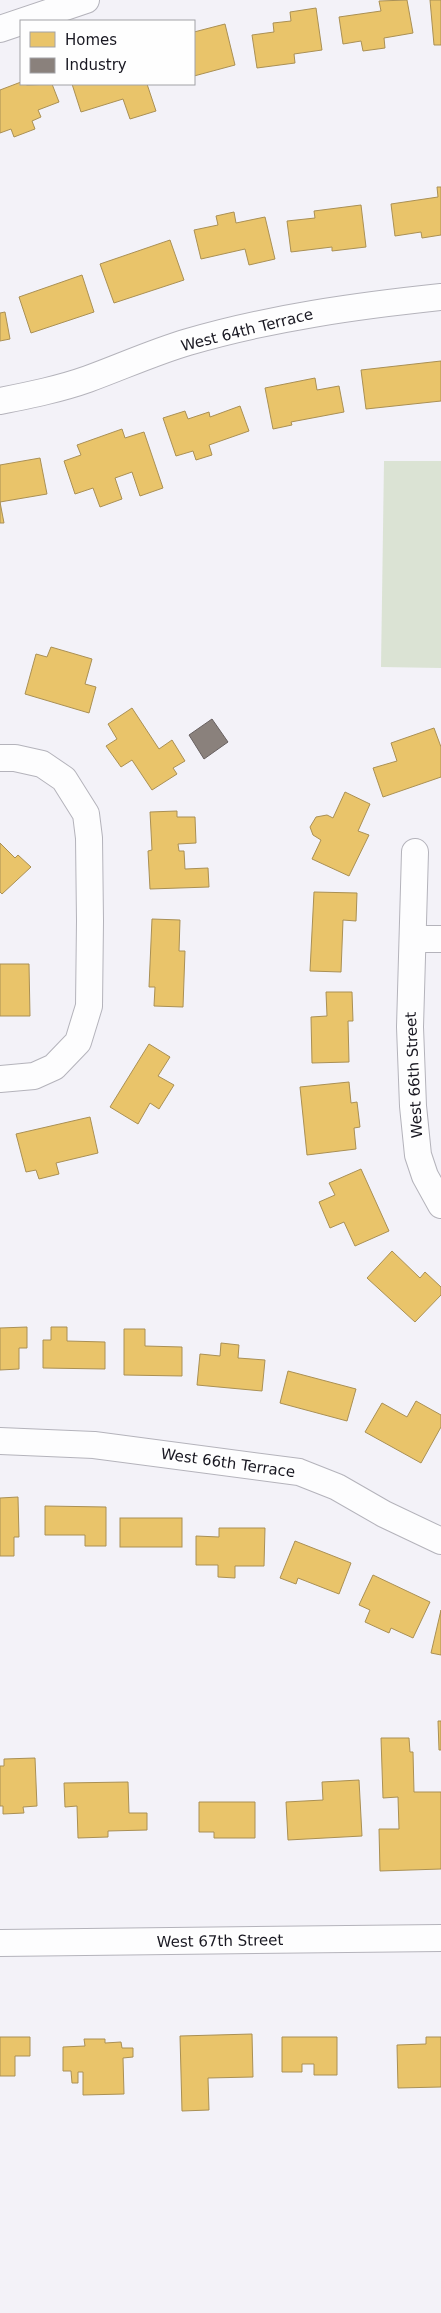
<svg xmlns="http://www.w3.org/2000/svg" width="441" height="2313" viewBox="0 0 441 2313" font-family="'DejaVu Sans',sans-serif">
<rect width="100%" height="100%" fill="#f3f2f8"/>
<polygon fill="#dbe3d4" points="384,461 441,461 441,668 381,667"/>
<g fill="#e9c46a" stroke="#aa9054">
<polygon points="407,0 413,33 384,38 385,48 363,51 361,41 343,44 339,17 381,11 379,1"/>
<polygon points="430,0 441,0 441,45 434,45"/>
<polygon points="316,8 322,50 294,54 295,63 257,68 252,35 274,32 273,23 291,21 290,12"/>
<polygon points="225,24 235,65 194,76 194,32"/>
<polygon points="21,82 27,85 52,84 59,102 38,110 41,117 32,121 35,129 14,137 11,129 0,133 0,90"/>
<polygon points="72,84 147,84 156,111 130,119 123,99 81,112"/>
<polygon points="437,187 441,187 441,235 422,238 421,232 395,236 391,204 438,197"/>
<polygon points="361,205 366,247 332,251 332,247 291,252 287,221 315,218 314,211"/>
<polygon points="234,212 236,223 265,217 275,259 249,265 245,249 201,259 194,230 218,225 216,216"/>
<polygon points="170,240 184,280 114,303 100,264"/>
<polygon points="82,275 94,312 31,333 19,297"/>
<polygon points="5,312 10,339 0,341 0,313"/>
<polygon points="441,361 441,401 366,409 361,370"/>
<polygon points="315,378 317,390 339,386 344,412 291,422 292,425 273,429 265,388"/>
<polygon points="240,406 249,431 209,445 212,455 196,460 193,451 176,456 163,418 185,411 188,419 209,412 210,417"/>
<polygon points="122,429 125,438 144,432 163,488 140,496 132,472 115,478 122,499 100,507 93,488 75,494 64,461 81,455 77,445"/>
<polygon points="40,458 47,494 0,502 4,523 0,523 0,465"/>
<polygon points="51,647 92,659 85,684 96,687 89,713 25,694 36,654 47,657"/>
<polygon points="132,708 159,749 172,740 185,761 173,768 177,774 152,790 132,760 121,767 106,746 117,739 108,724"/>
<polygon points="434,728 441,747 441,777 383,797 373,768 397,761 391,743"/>
<polygon points="345,792 370,804 358,831 369,835 349,876 312,859 321,840 313,835 310,827 316,817 327,815 333,818"/>
<polygon points="177,811 177,817 195,817 196,843 178,844 179,851 184,851 185,869 208,868 209,887 150,889 148,851 152,850 150,812"/>
<polygon points="0,843 15,858 18,855 31,867 2,894 0,892"/>
<polygon points="314,892 357,893 356,921 343,920 341,972 310,971"/>
<polygon points="152,919 180,920 179,951 185,951 183,1007 154,1006 155,987 149,987"/>
<polygon points="0,964 29,964 30,1016 0,1016"/>
<polygon points="326,992 352,992 353,1021 348,1021 349,1062 312,1063 311,1017 327,1016"/>
<polygon points="149,1044 170,1057 158,1076 174,1085 159,1109 150,1103 138,1124 110,1107"/>
<polygon points="349,1082 351,1103 357,1102 360,1127 354,1128 356,1149 307,1155 300,1087"/>
<polygon points="90,1117 98,1153 56,1163 59,1174 39,1179 36,1170 26,1172 16,1134"/>
<polygon points="361,1169 389,1231 355,1246 344,1222 330,1228 319,1202 335,1195 329,1183"/>
<polygon points="392,1251 420,1278 425,1272 441,1287 441,1295 415,1322 367,1278"/>
<polygon points="27,1327 27,1348 19,1348 19,1369 0,1370 0,1328"/>
<polygon points="51,1327 67,1327 67,1341 105,1342 105,1369 43,1368 43,1340 51,1340"/>
<polygon points="124,1329 145,1329 145,1346 182,1347 182,1376 124,1375"/>
<polygon points="221,1343 239,1345 238,1358 265,1360 262,1391 197,1385 200,1354 220,1356"/>
<polygon points="288,1371 356,1389 347,1421 280,1403"/>
<polygon points="416,1401 441,1415 441,1427 421,1463 365,1432 382,1403 407,1417"/>
<polygon points="18,1497 19,1537 14,1537 14,1556 0,1556 0,1498"/>
<polygon points="45,1506 106,1507 106,1546 85,1546 85,1535 45,1535"/>
<rect x="120" y="1518" width="62" height="29"/>
<polygon points="219,1528 265,1528 264,1566 235,1566 235,1578 218,1577 218,1565 196,1565 196,1536 219,1537"/>
<polygon points="295,1541 351,1563 339,1594 298,1578 296,1584 280,1578"/>
<polygon points="373,1575 430,1602 413,1638 391,1628 389,1633 365,1622 370,1610 359,1605"/>
<polygon points="441,1610 441,1655 431,1653"/>
<polygon points="438,1721 441,1721 441,1750 439,1750"/>
<polygon points="381,1738 409,1738 410,1752 413,1752 414,1792 441,1792 441,1869 380,1871 379,1829 399,1829 398,1797 383,1798"/>
<polygon points="35,1758 37,1806 23,1807 24,1813 3,1814 3,1806 0,1806 0,1766 4,1766 4,1759"/>
<polygon points="359,1780 362,1836 288,1840 286,1802 323,1800 322,1782"/>
<polygon points="128,1782 129,1813 147,1813 147,1830 108,1831 108,1837 78,1838 77,1806 65,1807 64,1783"/>
<polygon points="199,1802 255,1802 255,1838 214,1838 214,1832 199,1832"/>
<polygon points="252,2034 253,2077 208,2078 209,2110 182,2111 180,2036"/>
<polygon points="0,2037 30,2037 30,2056 15,2056 15,2076 0,2076"/>
<polygon points="282,2037 337,2037 337,2075 314,2075 314,2064 302,2064 302,2072 282,2072"/>
<polygon points="426,2037 441,2037 441,2087 398,2088 397,2045 426,2044"/>
<polygon points="84,2039 105,2039 105,2043 121,2042 122,2048 133,2048 133,2057 123,2058 124,2094 83,2095 83,2072 78,2072 78,2083 72,2083 71,2071 63,2071 63,2047 85,2046"/>
</g>
<polygon fill="#8a817c" stroke="#686161" points="212,719 228,742 204,759 189,735"/>
<g fill="none" stroke-linecap="round" stroke-linejoin="round">
<defs>
<g id="minor">
<polyline points="0,29 86,0"/>
<path d="M0 401C30 395 60 389 88 379 121 367 154 352 188 342 270 318 356 306 441 297"/>
<polyline points="0,758 15,758 42,764 64,779 86,814 89,838 90,921 89,1006 78,1042 54,1067 34,1076 0,1079"/>
<polyline points="415,852 410,1027 413,1106 418,1155 425,1176 441,1205"/>
<polyline points="413,939 441,939"/>
<polyline points="0,1441 94,1445 299,1472 337,1487 384,1514 441,1541"/>
<polyline points="0,1943 441,1938"/>
</g>
</defs>
<use href="#minor" stroke="#b4b3bb" stroke-width="28"/>
<use href="#minor" stroke="#fdfdfe" stroke-width="26"/>
</g>
<g text-anchor="middle" dominant-baseline="central" stroke-width="5" stroke-linejoin="round" paint-order="stroke">
<g font-size="15" fill="#181721" stroke="#fefefe">
<text transform="translate(247 330) rotate(-14)">West 64th Terrace</text>
<text transform="translate(414 1075) rotate(-93)">West 66th Street</text>
<text transform="translate(228 1463) rotate(8)">West 66th Terrace</text>
<text transform="translate(220 1941) rotate(-1)">West 67th Street</text>
</g>
</g>
<rect x="20" y="20" width="175" height="65" fill="#fefefe" stroke="#a2a2a6"/>
<rect x="30" y="32" width="25" height="15" fill="#e9c46a" stroke="#a2a2a6"/>
<text x="65" y="45" font-size="15" fill="#181721">Homes</text>
<rect x="30" y="58" width="25" height="15" fill="#8a817c" stroke="#a2a2a6"/>
<text x="65" y="70" font-size="15" fill="#181721">Industry</text>
</svg>
